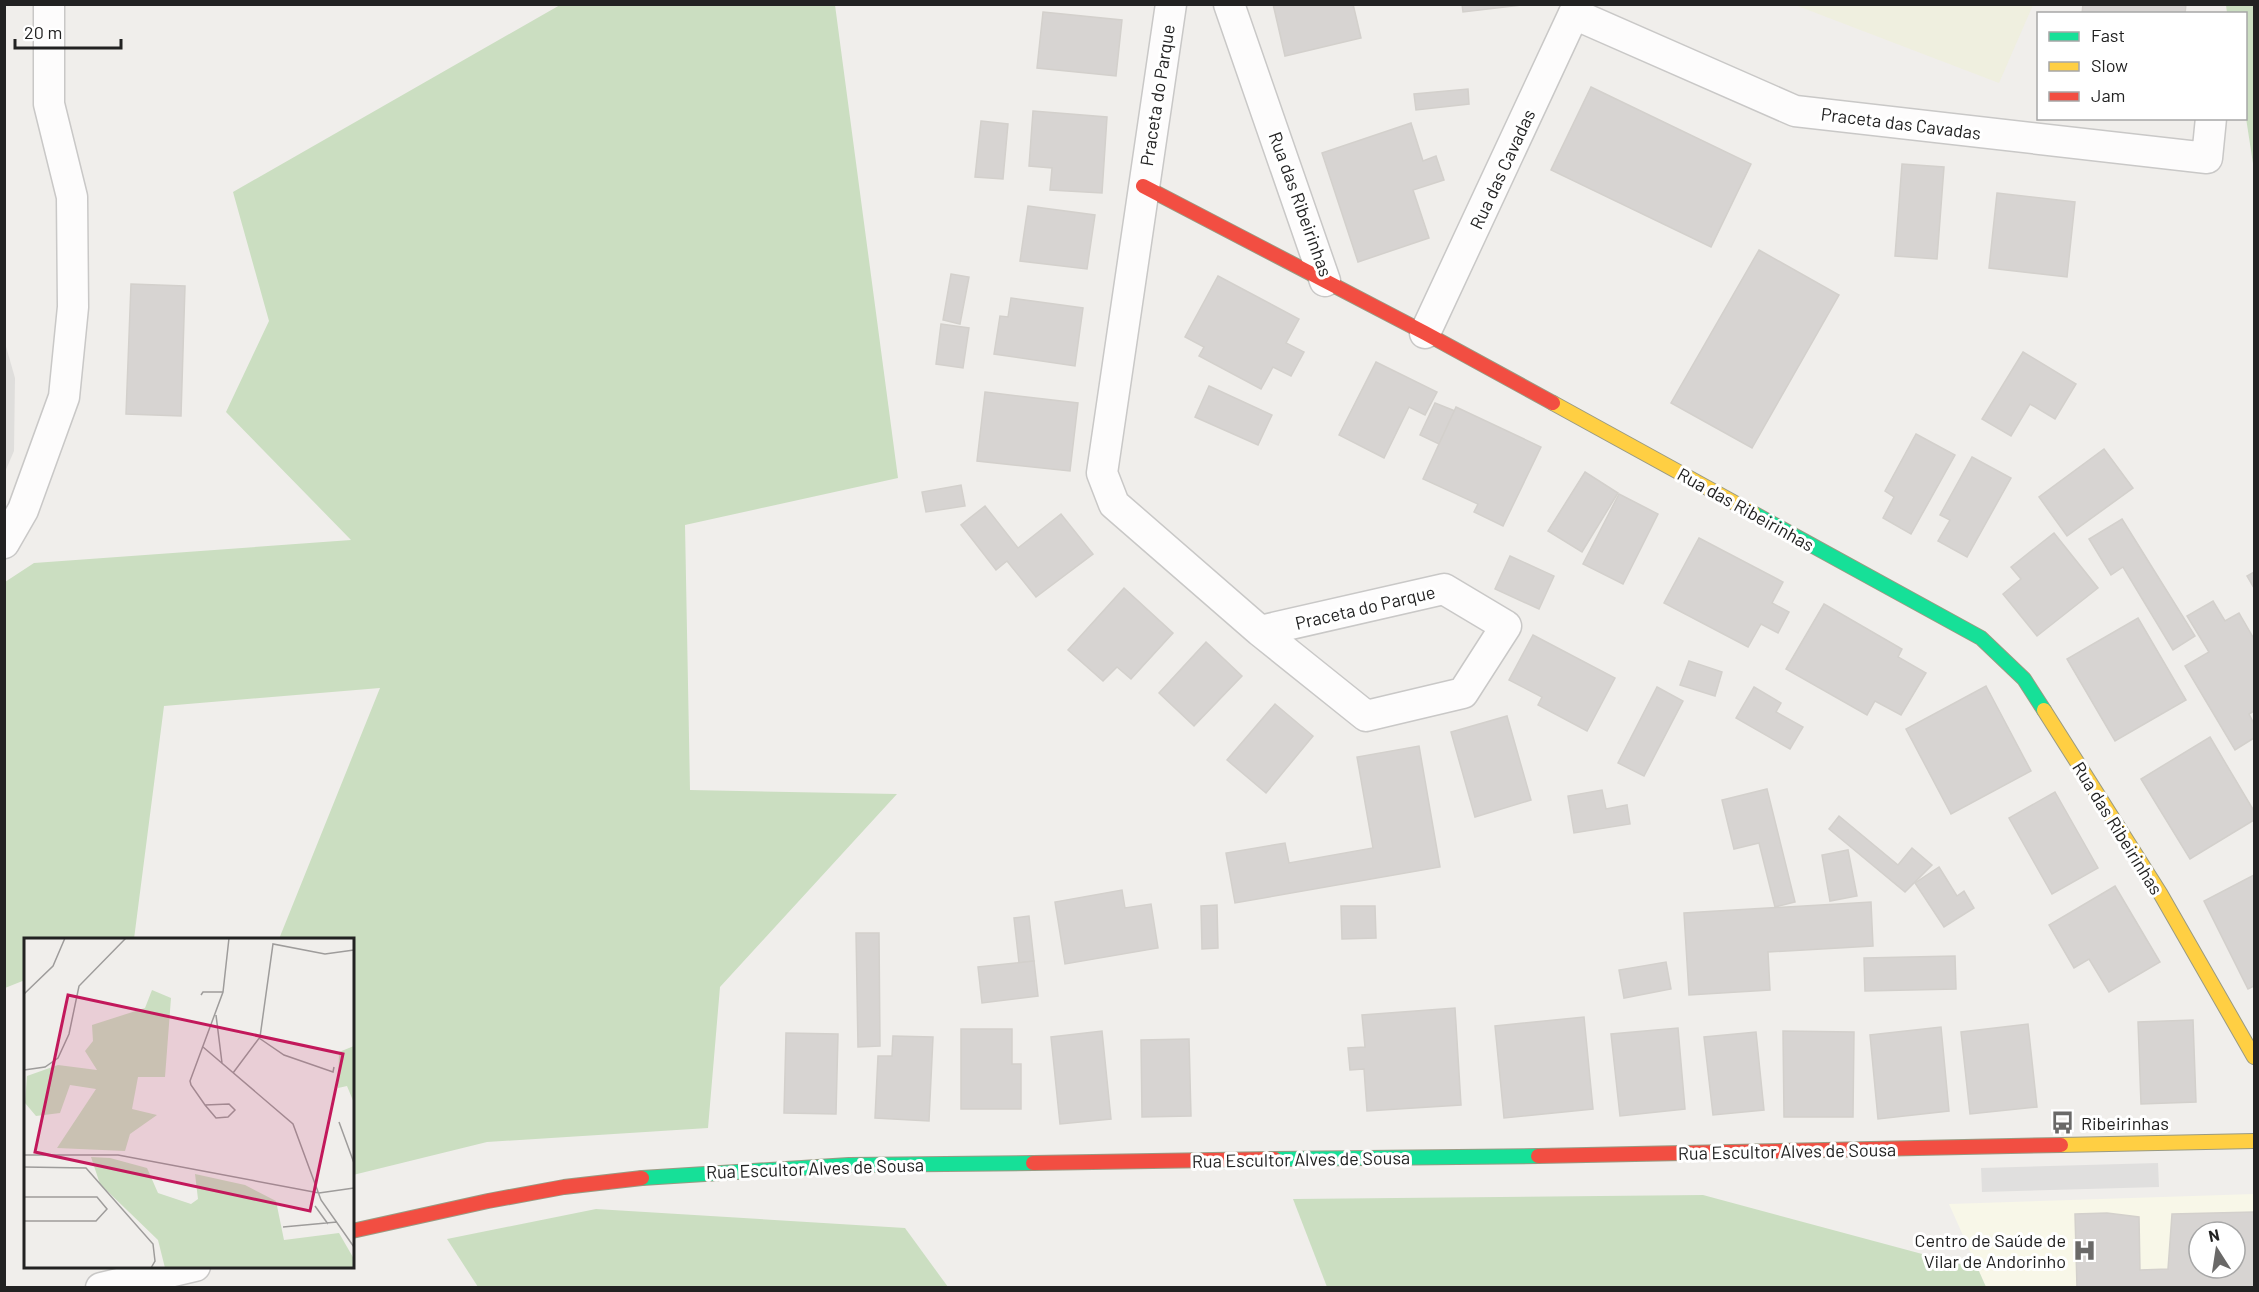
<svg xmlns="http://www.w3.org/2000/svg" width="2259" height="1292" viewBox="0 0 2259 1292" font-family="Barlow,sans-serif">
<rect width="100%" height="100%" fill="#f0eeeb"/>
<polygon fill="#dfdedc" points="5,343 15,378 14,451 5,472"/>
<path fill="#f8f7e8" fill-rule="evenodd" d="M2254 1194V1287H1986L1949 1204ZM2199 1232H2235V1268H2199Z"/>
<polygon fill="#efefdf" points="1795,5 2033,4 2033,5 1999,83"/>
<g fill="#cbdec1">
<polygon points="560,5 835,5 898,478 685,525 690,790 897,794 720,987 708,1128 487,1142 353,1175 352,940 279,939 380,688 164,706 134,939 26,940 25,980 5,988 5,582 34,563 351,540 226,412 269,321 233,192"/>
<polygon points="2226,5 2254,5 2254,170 2246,118 2246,14 2227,13"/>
<polygon points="1703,1195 1978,1269 1986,1287 1327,1287 1293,1199"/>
<polygon points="596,1209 905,1228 948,1287 478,1287 447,1239"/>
</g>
<polygon fill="#e0dfde" points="2158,1163 2159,1187 1982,1192 1981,1168"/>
<g fill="#d7d4d2" stroke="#d3d0cc" stroke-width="1.5" fill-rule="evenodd">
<polygon points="1273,4 1353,4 1361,38 1285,56"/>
<polygon points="1462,4 1531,4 1463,12"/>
<polygon points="2083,4 2186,4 2185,14 2082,14"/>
<polygon points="1043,12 1122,20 1116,76 1037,68"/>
<polygon points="1591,87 1751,164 1711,247 1551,170"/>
<polygon points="1468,89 1469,104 1416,110 1414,94"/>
<polygon points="1033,111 1107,117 1102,193 1050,190 1052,168 1029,166"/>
<polygon points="981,121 1008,124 1003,179 975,177"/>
<polygon points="1411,123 1423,161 1436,156 1444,180 1413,190 1429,238 1358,262 1322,153"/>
<polygon points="1902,164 1944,167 1937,259 1895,256"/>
<polygon points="1997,193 2075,202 2067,277 1989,268"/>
<polygon points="1028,206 1095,215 1087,269 1020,261"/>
<polygon points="1759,250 1839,295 1752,448 1671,403"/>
<polygon points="951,274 969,277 960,324 943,320"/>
<polygon points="1218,276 1299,319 1286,343 1304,352 1291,376 1273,367 1261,389 1199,356 1204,347 1185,337"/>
<polygon points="131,284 185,286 181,416 126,414"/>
<polygon points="1011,298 1083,308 1075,366 994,354 1000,316 1008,317"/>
<polygon points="941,324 969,328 963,368 936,364"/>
<polygon points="2023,352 2076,384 2055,419 2030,404 2011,436 1982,419"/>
<polygon points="1376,362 1437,392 1425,415 1409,407 1384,458 1339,435"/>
<polygon points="1209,386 1272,415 1258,445 1195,417"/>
<polygon points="985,392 1078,403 1070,471 977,461"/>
<polygon points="1435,403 1455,411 1439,444 1420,435"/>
<polygon points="1456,407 1541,447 1503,526 1474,512 1478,504 1423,479"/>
<polygon points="1916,434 1955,455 1911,534 1883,518 1894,497 1885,491"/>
<polygon points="2104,449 2133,488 2067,536 2039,497"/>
<polygon points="1972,457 2011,478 1967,557 1938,541 1950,520 1940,515"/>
<polygon points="1585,472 1618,493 1582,552 1548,531"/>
<polygon points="961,485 965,506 926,512 922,492"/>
<polygon points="1619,494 1658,514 1623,584 1583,564"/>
<polygon points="985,506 1018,548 1061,514 1093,554 1036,597 1007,561 996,570 961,525"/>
<polygon points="2122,519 2195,636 2173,650 2123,567 2111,575 2089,539"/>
<polygon points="2054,533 2098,588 2037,636 2003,594 2021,579 2011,567"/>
<polygon points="1699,538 1783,582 1772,603 1789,612 1778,633 1761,624 1748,647 1664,603"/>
<polygon points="1510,556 1554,576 1539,609 1495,589"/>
<polygon points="2254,572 2254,588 2247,576"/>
<polygon points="1124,588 1173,633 1131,679 1117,667 1103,681 1068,650"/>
<polygon points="2213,601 2225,621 2239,613 2254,639 2254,711 2249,714 2254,724 2254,738 2235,750 2185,666 2209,652 2187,616"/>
<polygon points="1824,604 1902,649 1898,657 1926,673 1901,715 1875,701 1867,715 1786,669"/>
<polygon points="2138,618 2186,700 2115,741 2067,659"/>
<polygon points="1533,635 1615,678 1587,731 1538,705 1542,697 1509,680"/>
<polygon points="1206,642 1242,676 1194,726 1159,693"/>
<polygon points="1689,661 1722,672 1715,696 1680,685"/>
<polygon points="1986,686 2031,771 1951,814 1906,729"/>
<polygon points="1657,687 1683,701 1644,776 1618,763"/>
<polygon points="1754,687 1781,703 1776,712 1803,727 1790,749 1736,718"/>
<polygon points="1275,704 1313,736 1266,793 1227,760"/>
<polygon points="1507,716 1531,800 1475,817 1451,732"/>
<polygon points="2210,737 2254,811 2254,820 2190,859 2141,779"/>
<polygon points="1419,746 1440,867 1235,903 1226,853 1285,843 1289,863 1373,848 1357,757"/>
<polygon points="1767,789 1795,902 1775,907 1759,843 1734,849 1722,800"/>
<polygon points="1602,790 1606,809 1627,805 1630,824 1574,833 1568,796"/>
<polygon points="2055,792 2098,868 2052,894 2009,818"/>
<polygon points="1839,816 1898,865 1912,848 1932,865 1905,892 1829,829"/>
<polygon points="1848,850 1857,896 1830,901 1822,855"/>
<polygon points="1939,867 1957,896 1964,891 1974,908 1944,927 1915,883"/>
<polygon points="2254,875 2254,986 2248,989 2204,901"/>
<polygon points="2115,886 2160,962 2109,992 2089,959 2074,968 2049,925"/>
<polygon points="1122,890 1125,908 1151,904 1158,948 1065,964 1055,902"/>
<polygon points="1871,902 1873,946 1768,952 1770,990 1689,995 1684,913"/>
<polygon points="1217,905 1218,948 1202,949 1201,906"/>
<polygon points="1341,906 1375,906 1376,938 1342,939"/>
<polygon points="1029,916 1034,961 1019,963 1014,918"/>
<polygon points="856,933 879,933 880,1046 858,1047"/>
<polygon points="1955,956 1956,989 1865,991 1864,958"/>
<polygon points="1034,961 1038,996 982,1003 978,967"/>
<polygon points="1666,962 1671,989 1624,998 1619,970"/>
<polygon points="1455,1008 1461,1105 1367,1111 1364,1069 1350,1070 1348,1048 1365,1047 1362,1015"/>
<polygon points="1584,1017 1593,1109 1504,1118 1495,1026"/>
<polygon points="2193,1020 2196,1102 2141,1104 2138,1022"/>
<polygon points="2028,1024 2037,1107 1970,1114 1961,1032"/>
<polygon points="1941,1027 1949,1111 1878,1119 1870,1035"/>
<polygon points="1678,1028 1685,1109 1620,1116 1611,1034"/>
<polygon points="961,1029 1012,1029 1012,1064 1021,1064 1021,1109 961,1109"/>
<polygon points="1102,1031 1111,1119 1060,1124 1051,1037"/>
<polygon points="1783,1031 1854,1032 1853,1117 1784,1117"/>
<polygon points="1756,1032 1764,1110 1713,1115 1704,1037"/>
<polygon points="786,1033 838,1034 836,1114 784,1113"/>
<polygon points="893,1036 933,1037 929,1121 875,1118 878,1056 892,1056"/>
<polygon points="1189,1039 1191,1116 1142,1117 1141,1040"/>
<path d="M2254 1212V1288H2077L2075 1214 2107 1213 2139 1217 2140 1270 2168 1269 2172 1214ZM2199 1232H2235V1268H2199Z"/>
</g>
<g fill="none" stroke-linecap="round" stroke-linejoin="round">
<defs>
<g id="street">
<polyline points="1171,4 1102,473 1114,504 1260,631 1366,716 1463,693 1506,626 1444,589 1260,631"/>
<polyline points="1229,4 1325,281"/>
<polyline points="1574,14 1795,111 2207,158 2211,118"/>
<polyline points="1425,333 1576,9 1576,4"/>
<polyline points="4,543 23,510 64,397 73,307 72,197 49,104 49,4"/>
<polyline points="101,1288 195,1266"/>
</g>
<g id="fast">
<polyline points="1753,513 1981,638 2024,679 2044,710"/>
<polyline points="1275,1159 1538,1156"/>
<polyline points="642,1178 849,1165 1033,1163"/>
</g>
<g id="slow">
<polyline points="1553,403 1753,513"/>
<polyline points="2044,710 2160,893 2254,1057"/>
<polyline points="2061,1145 2254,1141"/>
</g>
<g id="jam">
<polyline points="1143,186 1425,333 1553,403"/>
<polyline points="1538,1156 2061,1145"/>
<polyline points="1033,1163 1275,1159"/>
<polyline points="352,1231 488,1201 564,1187 642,1178"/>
</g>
</defs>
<use href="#street" stroke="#c9c8c7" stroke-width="33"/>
<use href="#fast" stroke="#999a82" stroke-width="16"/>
<use href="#slow" stroke="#999a82" stroke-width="16"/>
<use href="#jam" stroke="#999a82" stroke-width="16"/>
<use href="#street" stroke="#fdfcfc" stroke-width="30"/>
<use href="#fast" stroke="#16e098" stroke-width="14"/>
<use href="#slow" stroke="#ffcf43" stroke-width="14"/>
<use href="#jam" stroke="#f24e42" stroke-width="14"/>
</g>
<defs>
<symbol id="bus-bare" viewBox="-9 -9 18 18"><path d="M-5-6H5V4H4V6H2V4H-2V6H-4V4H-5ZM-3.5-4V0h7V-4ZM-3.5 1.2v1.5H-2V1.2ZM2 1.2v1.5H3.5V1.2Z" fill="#6a6968" stroke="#fff" stroke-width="2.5" paint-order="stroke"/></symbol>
<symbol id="hospital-bare" viewBox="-9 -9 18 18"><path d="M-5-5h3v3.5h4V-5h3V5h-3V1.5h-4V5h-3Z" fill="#6a6968" stroke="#fff" stroke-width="2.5" paint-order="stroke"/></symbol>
</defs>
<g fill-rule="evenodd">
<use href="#bus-bare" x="2046" y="1106" width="33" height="33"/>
<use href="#hospital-bare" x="2068" y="1234" width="33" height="33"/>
</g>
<g text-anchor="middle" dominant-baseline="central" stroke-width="6" stroke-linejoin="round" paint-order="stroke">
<g font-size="18" fill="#222" stroke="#fff">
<text transform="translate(1157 95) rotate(-81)">Praceta do Parque</text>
<text transform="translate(1901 123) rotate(7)">Praceta das Cavadas</text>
<text transform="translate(1502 169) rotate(-65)">Rua das Cavadas</text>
<text transform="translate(1301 204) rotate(70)">Rua das Ribeirinhas</text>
<text transform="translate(1746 509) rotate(29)">Rua das Ribeirinhas</text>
<text transform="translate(1365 607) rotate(-13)">Praceta do Parque</text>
<text transform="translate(2118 828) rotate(58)">Rua das Ribeirinhas</text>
<text transform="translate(1787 1151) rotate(-1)">Rua Escultor Alves de Sousa</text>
<text transform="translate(1301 1159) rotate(-1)">Rua Escultor Alves de Sousa</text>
<text transform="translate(815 1168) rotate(-2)">Rua Escultor Alves de Sousa</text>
</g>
<g font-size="18" fill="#222" stroke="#fff" text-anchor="start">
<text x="2081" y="1123">Ribeirinhas</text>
<text x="2066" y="1240" text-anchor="end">Centro de Saúde de<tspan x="2066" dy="21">Vilar de Andorinho</tspan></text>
</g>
</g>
<g transform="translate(24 938)">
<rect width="330" height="330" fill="#f0eeeb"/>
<path d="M128 52 147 60 141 139H114L108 171 133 177 106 196 101 213 33 210 72 151 46 147 36 175 12 178 1 165 3 138 34 127 73 132 61 113 69 103 68 87 121 70ZM330 108V165L323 148 314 150 315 114ZM67 219 86 220 123 230 134 255 167 266 174 261 171 236 221 247 252 263 260 302 315 295 330 321V330H141L134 302 76 246Z" fill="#cbdec1"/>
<path fill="none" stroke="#9e9c9b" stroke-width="1.5" d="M0 56 29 28 41 0M177 57 179 54H199M192 77 198 125M235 100 260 117 309 134 310 129M179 109 269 186 297 262 330 309M0 132 21 129 34 120 45 96 55 48 102 0M209 135 236 99 249 6 301 16 330 12M181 167 205 166 211 172 204 179 192 180 181 167 167 147 166 143 199 54 205 0M315 184 330 225M0 217H94L295 255 330 250M0 229 62 230 129 306 131 323 127 330M0 259H73L83 271 72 283H0M291 268 304 286M259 289 313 284"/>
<path fill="#c2185b" fill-opacity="0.15" stroke="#c2185b" stroke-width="3" d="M44 57 319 116 286 273 11 214Z"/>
<rect width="330" height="330" fill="none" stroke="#222" stroke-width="3"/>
</g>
<rect width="2259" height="1292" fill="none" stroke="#222222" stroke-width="12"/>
<rect x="2037" y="12" width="210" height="108" fill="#ffffff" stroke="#a7a7a7" stroke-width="1.5"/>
<rect x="2049" y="32" width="30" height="9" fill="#16e098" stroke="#a7a7a7" stroke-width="1.5"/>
<text x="2091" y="42" font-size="18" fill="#222222">Fast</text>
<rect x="2049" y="62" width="30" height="9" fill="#ffcf43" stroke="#a7a7a7" stroke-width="1.5"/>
<text x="2091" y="72" font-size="18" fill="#222222">Slow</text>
<rect x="2049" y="92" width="30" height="9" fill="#f24e42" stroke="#a7a7a7" stroke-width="1.5"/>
<text x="2091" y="102" font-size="18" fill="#222222">Jam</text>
<g transform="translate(2217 1250) rotate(348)"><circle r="28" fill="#ffffff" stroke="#a7a7a7" stroke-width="1.5"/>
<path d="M0-4.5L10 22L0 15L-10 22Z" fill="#6a6968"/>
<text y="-9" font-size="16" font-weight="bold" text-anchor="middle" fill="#222222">N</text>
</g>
<path d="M15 39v9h106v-9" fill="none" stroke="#222222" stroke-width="3"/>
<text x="24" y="39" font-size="18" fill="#222222" stroke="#ffffff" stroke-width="4.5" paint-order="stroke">20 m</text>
</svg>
